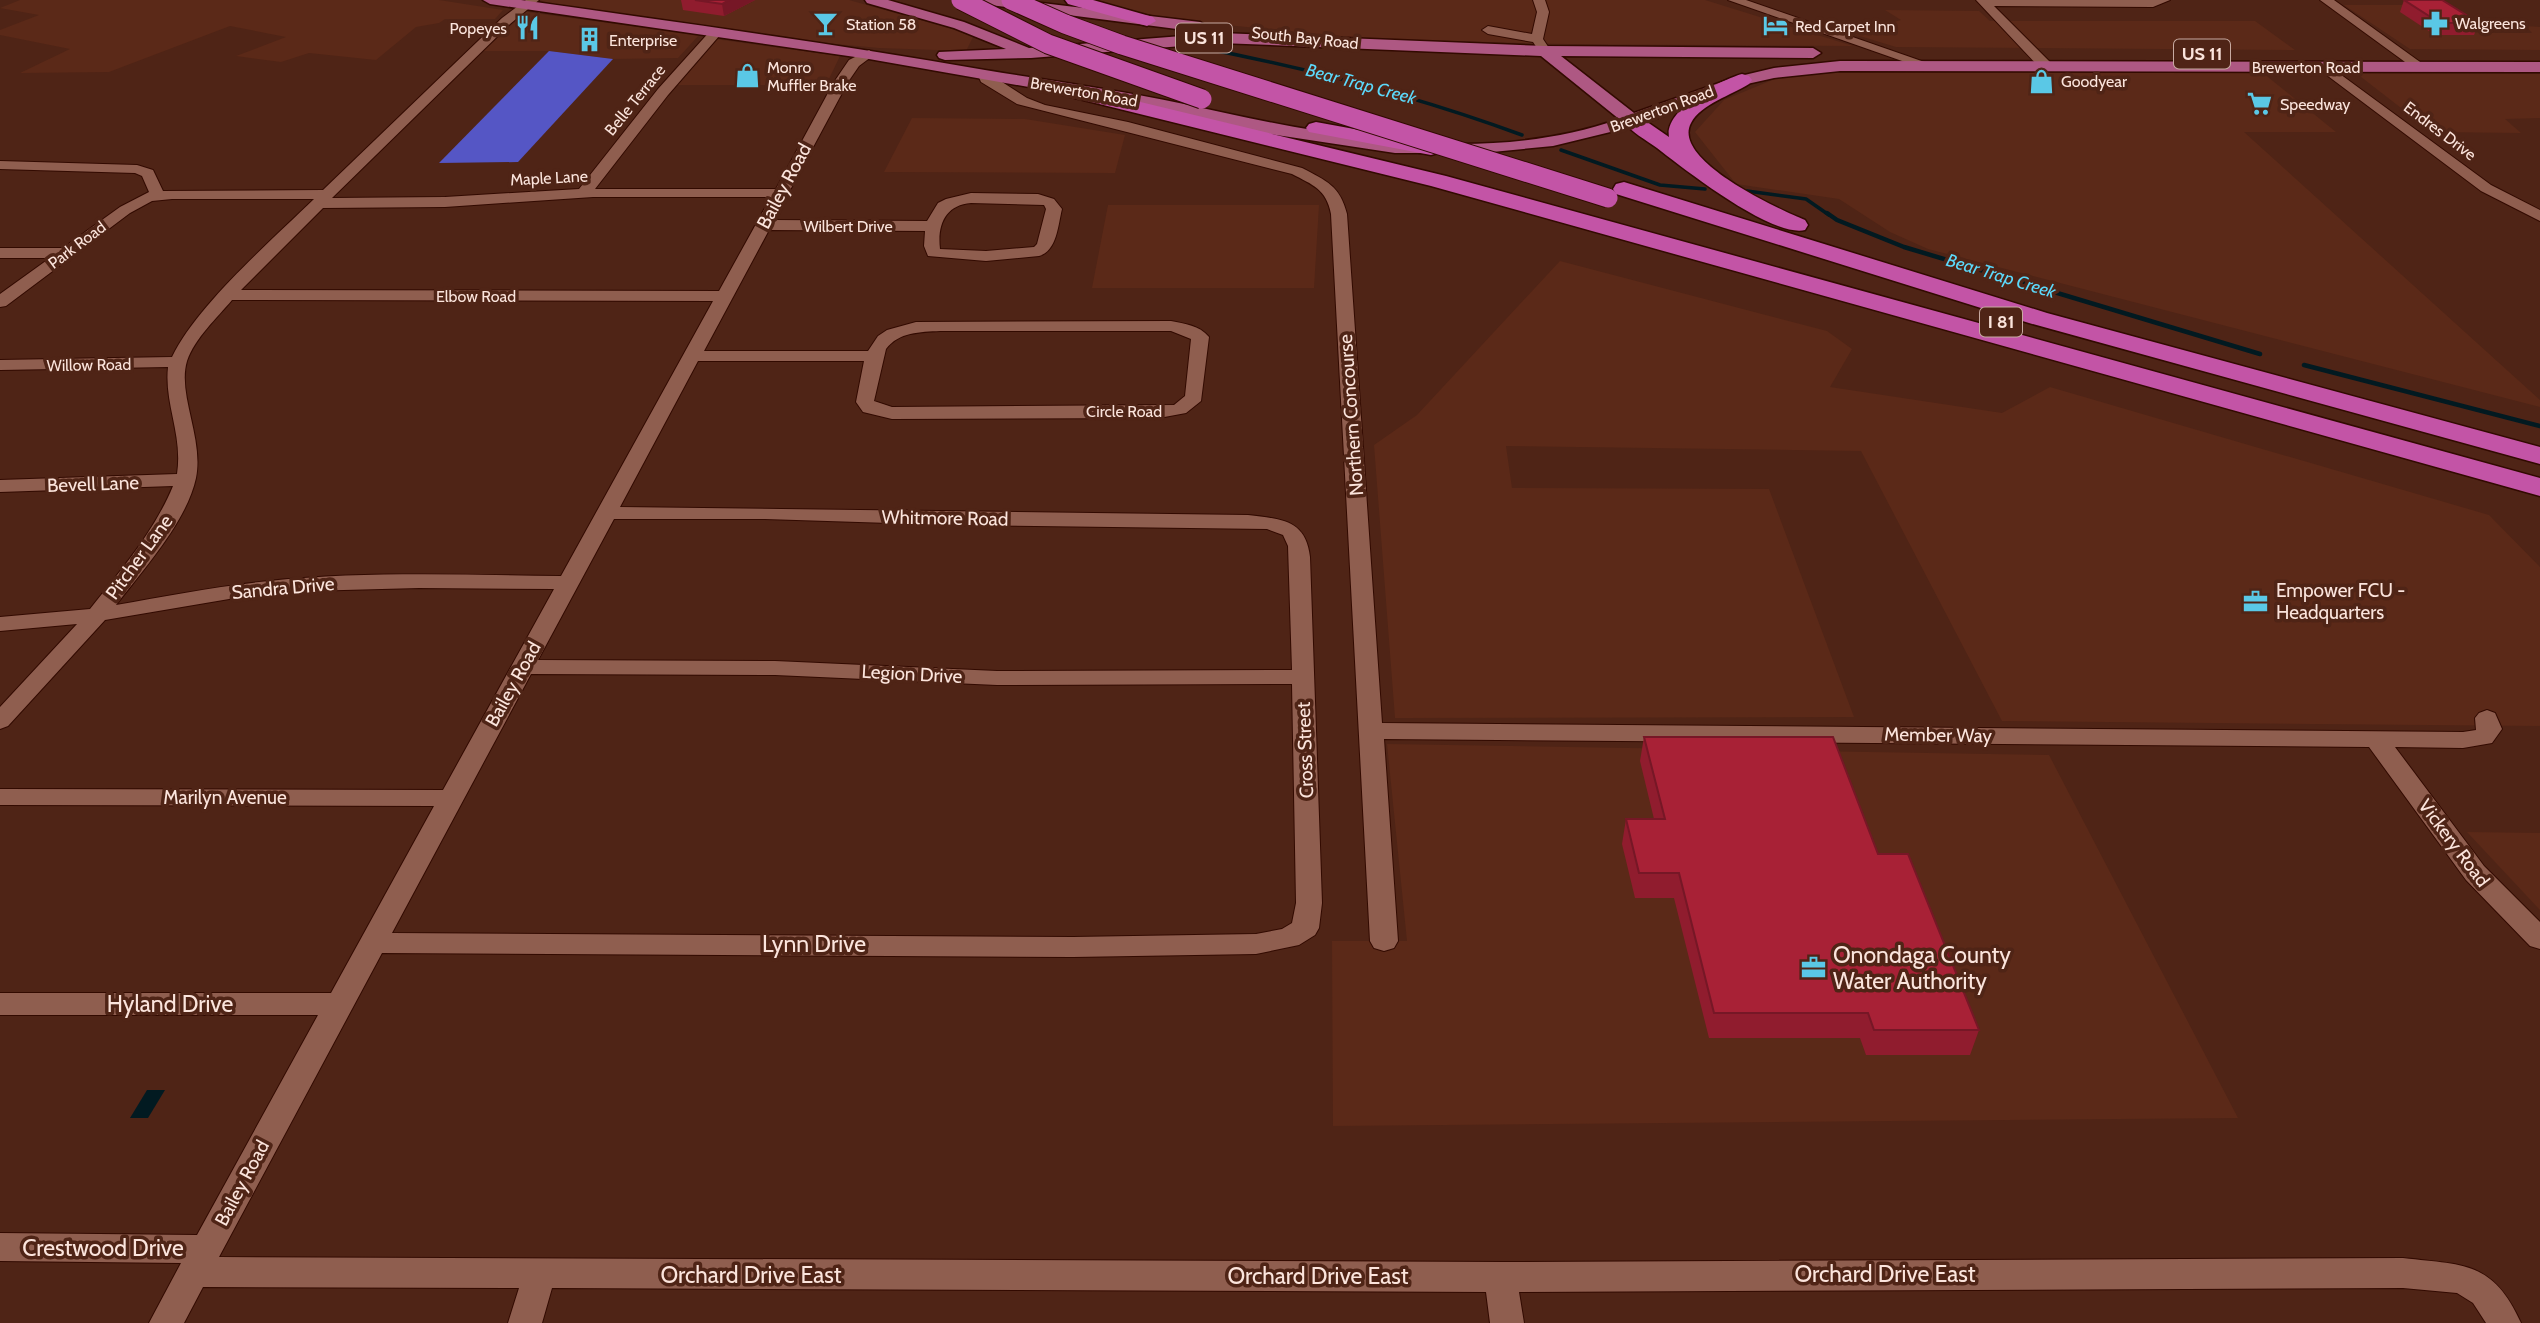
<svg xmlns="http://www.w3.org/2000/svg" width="2540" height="1323" viewBox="0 0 2540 1323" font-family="Cabin,sans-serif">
<rect width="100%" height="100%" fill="#4f2416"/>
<g fill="#5b2918">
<polygon points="20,0 439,0 503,10 495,19 445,19 439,23 416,27 376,60 309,53 281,62 236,56 286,37 230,26 109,72 20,73 70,49 0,35 0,30 39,15 0,8"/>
<polygon points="542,0 849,0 974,35 966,51 879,48 793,40 539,2"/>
<polygon points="1097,0 1705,0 1853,46 1567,44 1371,39 1175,20 1116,10"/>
<polygon points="2344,5 2445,5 2490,33 2532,33 2526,26 2540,27 2540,50 2410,49"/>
<polygon points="1885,10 1979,11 1990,21 2255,21 2295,50 1896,47 1853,34 1901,20"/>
<polygon points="526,12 699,35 678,58 613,59 549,51 482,51"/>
<polygon points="715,39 840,56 826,85 676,85"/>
<polygon points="1839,72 2263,73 2336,132 2244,132 2540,400 2540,407 1928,249 1890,232 1839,199 1736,184 1695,132 1724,100 1777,78"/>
<polygon points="2356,73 2540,74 2540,118 2505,119 2521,133 2432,132"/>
<polygon points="912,118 1025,119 1125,135 1115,173 884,172"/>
<polygon points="1108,205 1319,205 1314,288 1092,288"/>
<polygon points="1560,261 1827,331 1852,349 1830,387 2002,413 2050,387 2489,515 2540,567 2540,726 2002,721 1861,451 1506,446 1512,488 1769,489 1854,717 1395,718 1374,445 1417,415"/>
<polygon points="1387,744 2049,755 2238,1118 1333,1126 1332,941 1407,941"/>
<polygon points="2467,832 2540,833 2540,910"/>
</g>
<polygon fill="#5556c5" points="549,51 613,59 518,162 439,163"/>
<polygon fill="#021a21" points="147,1090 165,1090 148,1118 130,1118"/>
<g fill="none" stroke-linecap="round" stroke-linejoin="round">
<g stroke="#021a21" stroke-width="3.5">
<path d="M1197 47C1308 68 1416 96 1522 135"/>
<polyline points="1561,150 1660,185 1705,189"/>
<polyline points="1747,191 1806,199 1829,215"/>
</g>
<g stroke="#021a21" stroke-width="4.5">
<polyline points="1827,213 1837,220 1904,247 2260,354"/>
<polyline points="2304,365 2540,426"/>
</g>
<defs>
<g id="minor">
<path d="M526 0H539L510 24 332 198 445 197 579 189 658 89 712 29H720V35L668 95 595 189H776L834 82 849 60 869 50 875 54 859 66 848 82 774 220 927 221 938 203 946 199 971 193 1038 194 1054 199 1062 209C1058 225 1057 251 1039 256L986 261 928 256 924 246 925 231 769 230 704 351H868L878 336 887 330 916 322 1171 321C1185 324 1199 325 1209 337L1201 401 1186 413 1159 418 892 419 863 412 856 402 864 361H698L620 507 1248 515C1280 519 1306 519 1310 557L1322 903 1319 928 1315 935 1299 945 1256 954 1073 957 382 953 219 1257 1501 1262 2403 1258C2464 1265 2493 1261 2521 1323H2486L2473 1303 2457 1293 2403 1288 1519 1292 1524 1323H1490L1486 1292 552 1288 542 1323H508L519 1288 203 1287 184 1323H149L181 1263 0 1261V1233L197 1235 318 1015H0V993H331L434 806 0 805V789L443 790 554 589 419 588 306 591 235 598 105 620 8 726 0 729V707L77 624 0 631V617L90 609C121 570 154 532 173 486L0 492V480L177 474C183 435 164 404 168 367L0 370V360L172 357C197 305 271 241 314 199H172L152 201 130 213 6 306 0 307V294L50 258H0V248H63L120 207 149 192 142 176 135 173 0 169V161L137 165 153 170 163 191 323 190 502 18ZM593 197H771L719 291 241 290 323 208 445 207ZM971 203 1044 205 1046 209 1037 244 1034 247 986 251 940 249C937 224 946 205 971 203ZM232 300 713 301 561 576C464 575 366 571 269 581 218 586 167 596 116 605 143 570 187 521 196 478 204 438 177 394 187 361 195 338 217 318 232 300ZM1171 331 1191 339 1185 396 1174 405 892 407 874 401 886 349C899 332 920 332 940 331ZM614 519H765L952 525 1267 529 1283 535 1288 546 1292 670 997 671 775 661 538 660ZM531 674 775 675 997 685 1292 684 1296 903 1292 923 1282 929 1256 934 1073 937 392 933Z"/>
<polygon points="1533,0 1545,0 1549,12 1543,39 1551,51 1549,54 1541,54 1533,42 1488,34 1482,30 1488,26 1532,34 1537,12"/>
<polygon points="1728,0 1746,0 1933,65 1932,68 1922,68"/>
<polygon points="1976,0 2170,0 2153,7 1994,6 2050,62 2050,68 2040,68"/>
<polygon points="2320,0 2334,0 2427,67 2426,70 2416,70"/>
<polygon points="2325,63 2491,185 2540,210 2540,221 2481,191 2320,70 2320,64"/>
<path d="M985 71 1027 98 1045 105 1128 122 1302 168C1327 181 1340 186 1347 214L1382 723 2463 732 2476 730 2475 718 2479 713 2487 710 2495 713 2502 729 2492 743 2463 748 2395 747 2484 866 2540 922V949L2530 946 2466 880 2369 747 1384 739 1398 941 1394 948 1384 951 1374 948 1370 941 1331 214C1326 189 1313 185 1292 174L1017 104 981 82 978 75Z"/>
</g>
<g id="major">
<path d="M483 0H521C676 22 831 43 985 70 1051 81 1119 90 1184 104 1323 135 1481 168 1619 119L1541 56 1220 43 1031 58 945 60 939 58 937 55 939 52 1006 49 954 28 867 3 865 0H888L964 22 1029 48 1220 33 1545 46 1813 48 1821 53 1813 58 1561 56 1634 113 1736 77 1774 68 1840 61 2540 62V72L1840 71 1774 78 1747 84 1639 125 1553 146 1482 153H1395L1251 131 1182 114 869 59 490 4Z"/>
<polygon points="975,0 1017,0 1200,22 1208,27 1200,32 982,4"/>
</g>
<g id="highway">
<polygon points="1065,0 1093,0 1153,17 1156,21 1147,26 1068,4"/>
<path d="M1742 74 1749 76 1752 80 1749 84C1732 95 1701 104 1691 123 1671 160 1778 209 1805 220L1808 225 1805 230C1772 238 1684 169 1657 148 1646 140 1631 132 1623 121L1626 117H1640L1669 137C1664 110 1720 80 1742 74Z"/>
<polygon points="1066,84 1446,176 2540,478 2540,496 1431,186 1059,94 1056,90 1059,86"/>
<polygon points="1316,122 1431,143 1438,145 1441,149 1438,153 1431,155 1309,132 1306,128 1309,124"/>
<polygon points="1624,182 2047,313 2540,447 2540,464 2029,323 1616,194 1613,189 1616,184"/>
</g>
</defs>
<use href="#minor" stroke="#320a00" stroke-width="2"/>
<use href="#major" stroke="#320a00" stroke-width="3"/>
<use href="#highway" stroke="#320a00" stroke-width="3"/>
<use href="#minor" fill="#8f5e4f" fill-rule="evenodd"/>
<use href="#major" fill="#ae5883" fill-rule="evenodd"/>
<use href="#highway" fill="#c354a6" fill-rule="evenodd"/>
<defs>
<g id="highway-bridge">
<polyline points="961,0 1048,44 1202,99"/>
<polyline points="1011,0 1065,24 1122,45 1608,198"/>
</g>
</defs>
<use href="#highway-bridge" stroke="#320a00" stroke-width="21" stroke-linecap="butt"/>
<use href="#highway-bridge" stroke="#c354a6" stroke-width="19"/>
</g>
<g fill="#901c2e">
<polygon points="681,0 755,0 724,16 683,10"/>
<polygon points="2404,0 2479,23 2474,35 2435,35 2400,12"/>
<polygon points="1644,737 1878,854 1979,1030 1970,1055 1866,1055 1860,1038 1709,1038 1674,898 1635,898 1622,844 1626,819 1654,819 1640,761"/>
</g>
<polygon fill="#761726" points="729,0 755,0 724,16 722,4"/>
<g fill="#a82136" stroke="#761726" stroke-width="2">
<polygon points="695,0 729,0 722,4"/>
<polygon points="2404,0 2442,0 2479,23 2440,23"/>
<polygon points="1644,737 1833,737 1878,854 1908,854 1979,1030 1874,1030 1868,1013 1714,1013 1679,873 1639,873 1626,819 1665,819"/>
</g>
<defs>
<symbol id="pharmacy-bare" viewBox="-9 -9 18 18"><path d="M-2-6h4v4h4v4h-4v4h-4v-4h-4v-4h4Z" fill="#5ac8e6" stroke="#4f2416" stroke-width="2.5" paint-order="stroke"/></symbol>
<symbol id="bar-bare" viewBox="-9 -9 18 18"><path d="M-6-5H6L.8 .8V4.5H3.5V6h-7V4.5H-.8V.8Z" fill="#5ac8e6" stroke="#4f2416" stroke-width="2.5" paint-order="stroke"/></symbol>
<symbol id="hotel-bare" viewBox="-9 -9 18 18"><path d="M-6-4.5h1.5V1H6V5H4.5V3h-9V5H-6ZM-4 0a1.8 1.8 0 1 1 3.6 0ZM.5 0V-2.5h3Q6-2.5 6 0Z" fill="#5ac8e6" stroke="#4f2416" stroke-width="2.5" paint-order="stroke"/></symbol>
<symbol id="restaurant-bare" viewBox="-9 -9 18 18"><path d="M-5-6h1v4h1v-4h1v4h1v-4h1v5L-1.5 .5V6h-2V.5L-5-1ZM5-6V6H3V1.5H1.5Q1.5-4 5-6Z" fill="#5ac8e6" stroke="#4f2416" stroke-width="2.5" paint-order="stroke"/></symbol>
<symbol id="building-bare" viewBox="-9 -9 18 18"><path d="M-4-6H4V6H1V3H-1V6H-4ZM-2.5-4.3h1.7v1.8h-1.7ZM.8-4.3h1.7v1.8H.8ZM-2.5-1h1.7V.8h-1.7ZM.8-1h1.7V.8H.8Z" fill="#5ac8e6" stroke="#4f2416" stroke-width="2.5" paint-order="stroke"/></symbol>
<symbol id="shop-bare" viewBox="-9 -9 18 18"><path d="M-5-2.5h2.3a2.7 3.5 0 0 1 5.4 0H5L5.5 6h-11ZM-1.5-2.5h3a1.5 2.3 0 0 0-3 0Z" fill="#5ac8e6" stroke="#4f2416" stroke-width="2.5" paint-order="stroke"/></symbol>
<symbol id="supermarket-bare" viewBox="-9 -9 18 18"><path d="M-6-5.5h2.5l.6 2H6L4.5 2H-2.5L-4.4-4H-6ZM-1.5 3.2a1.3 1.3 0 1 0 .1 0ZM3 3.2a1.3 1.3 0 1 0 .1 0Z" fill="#5ac8e6" stroke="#4f2416" stroke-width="2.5" paint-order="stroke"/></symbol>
<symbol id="office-bare" viewBox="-9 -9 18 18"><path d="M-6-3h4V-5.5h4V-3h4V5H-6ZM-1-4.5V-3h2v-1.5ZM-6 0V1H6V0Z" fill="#5ac8e6" stroke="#4f2416" stroke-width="2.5" paint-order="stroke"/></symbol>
</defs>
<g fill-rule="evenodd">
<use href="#pharmacy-bare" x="2418" y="6" width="35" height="35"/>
<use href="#bar-bare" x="808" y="6" width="35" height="35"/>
<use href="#hotel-bare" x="1758" y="8" width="35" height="35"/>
<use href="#restaurant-bare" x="510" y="10" width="35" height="35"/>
<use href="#building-bare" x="572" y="22" width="35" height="35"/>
<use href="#shop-bare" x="730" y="58" width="35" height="35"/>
<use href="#shop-bare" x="2024" y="64" width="35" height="35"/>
<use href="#supermarket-bare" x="2242" y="86" width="35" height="35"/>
<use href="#office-bare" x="2238" y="584" width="35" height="35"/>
<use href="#office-bare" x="1796" y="950" width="35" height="35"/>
</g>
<g text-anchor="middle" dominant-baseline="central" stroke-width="7" stroke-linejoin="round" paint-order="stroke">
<g font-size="16" fill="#fbe4dc" stroke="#4f2416" text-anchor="start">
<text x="2455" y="23">Walgreens</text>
<text x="846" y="24">Station 58</text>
<text x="1795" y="26">Red Carpet Inn</text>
<text x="507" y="28" text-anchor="end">Popeyes</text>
<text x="609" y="40">Enterprise</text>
<text x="767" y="67">Monro<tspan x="767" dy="18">Muffler Brake</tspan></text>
<text x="2061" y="81">Goodyear</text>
<text x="2280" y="104">Speedway</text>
</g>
<g font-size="16" fill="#fbe4dc" stroke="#4f2416">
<text transform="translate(1305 38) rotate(6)">South Bay Road</text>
<text x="2306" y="67">Brewerton Road</text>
<text transform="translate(1084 92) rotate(10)">Brewerton Road</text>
<text transform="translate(635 100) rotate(-51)">Belle Terrace</text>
<text transform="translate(1662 109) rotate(-20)">Brewerton Road</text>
<text transform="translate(2440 131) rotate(37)">Endres Drive</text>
<text transform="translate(549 178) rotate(-3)">Maple Lane</text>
<text x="848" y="226">Wilbert Drive</text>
<text transform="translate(77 245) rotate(-37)">Park Road</text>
<text x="476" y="296">Elbow Road</text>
<text transform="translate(89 365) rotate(-1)">Willow Road</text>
<text x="1124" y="411">Circle Road</text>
</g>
<g fill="#4f2416" stroke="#c7aaa1" stroke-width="2">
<rect x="1176" y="23.5" width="56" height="29" rx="5"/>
<rect x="2174" y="39.5" width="56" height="29" rx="5"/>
<rect x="1980" y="307.5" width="42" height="29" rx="5"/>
</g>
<g font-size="18" font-weight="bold" fill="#fbe4dc">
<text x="1204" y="38">US 11</text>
<text x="2202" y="54">US 11</text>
<text x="2001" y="322">I 81</text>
</g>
<g font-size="18" font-style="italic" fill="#5cd9fb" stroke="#4f2416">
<text transform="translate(1361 84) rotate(15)">Bear Trap Creek</text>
<text transform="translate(2001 276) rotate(17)">Bear Trap Creek</text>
</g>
<g font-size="19" fill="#fbe4dc" stroke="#4f2416">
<text transform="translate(784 186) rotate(-62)">Bailey Road</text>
<text transform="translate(1351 415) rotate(-94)">Northern Concourse</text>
<text transform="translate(93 484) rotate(-2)">Bevell Lane</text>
<text transform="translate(945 518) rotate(1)">Whitmore Road</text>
<text transform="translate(139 557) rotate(-54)">Pitcher Lane</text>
<text transform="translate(283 588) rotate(-5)">Sandra Drive</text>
<text transform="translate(912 674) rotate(3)">Legion Drive</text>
<text transform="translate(513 684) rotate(-61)">Bailey Road</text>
<text transform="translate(1938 735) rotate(1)">Member Way</text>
<text transform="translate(1305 750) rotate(-92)">Cross Street</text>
<text x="225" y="797">Marilyn Avenue</text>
<text transform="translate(2454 843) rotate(53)">Vickery Road</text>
<text transform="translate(242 1183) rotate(-62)">Bailey Road</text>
</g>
<g font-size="19" fill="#fbe4dc" stroke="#4f2416" text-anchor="start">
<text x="2276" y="590">Empower FCU -<tspan x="2276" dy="22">Headquarters</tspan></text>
</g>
<g font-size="23" fill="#fbe4dc" stroke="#4f2416">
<text x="814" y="944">Lynn Drive</text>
<text x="170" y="1004">Hyland Drive</text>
<text x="103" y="1248">Crestwood Drive</text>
<text x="1885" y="1274">Orchard Drive East</text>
<text x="751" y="1275">Orchard Drive East</text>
<text x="1318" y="1276">Orchard Drive East</text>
</g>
<g font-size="23" fill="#fbe4dc" stroke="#4f2416" text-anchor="start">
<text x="1833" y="955">Onondaga County<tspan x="1833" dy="26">Water Authority</tspan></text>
</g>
</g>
</svg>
